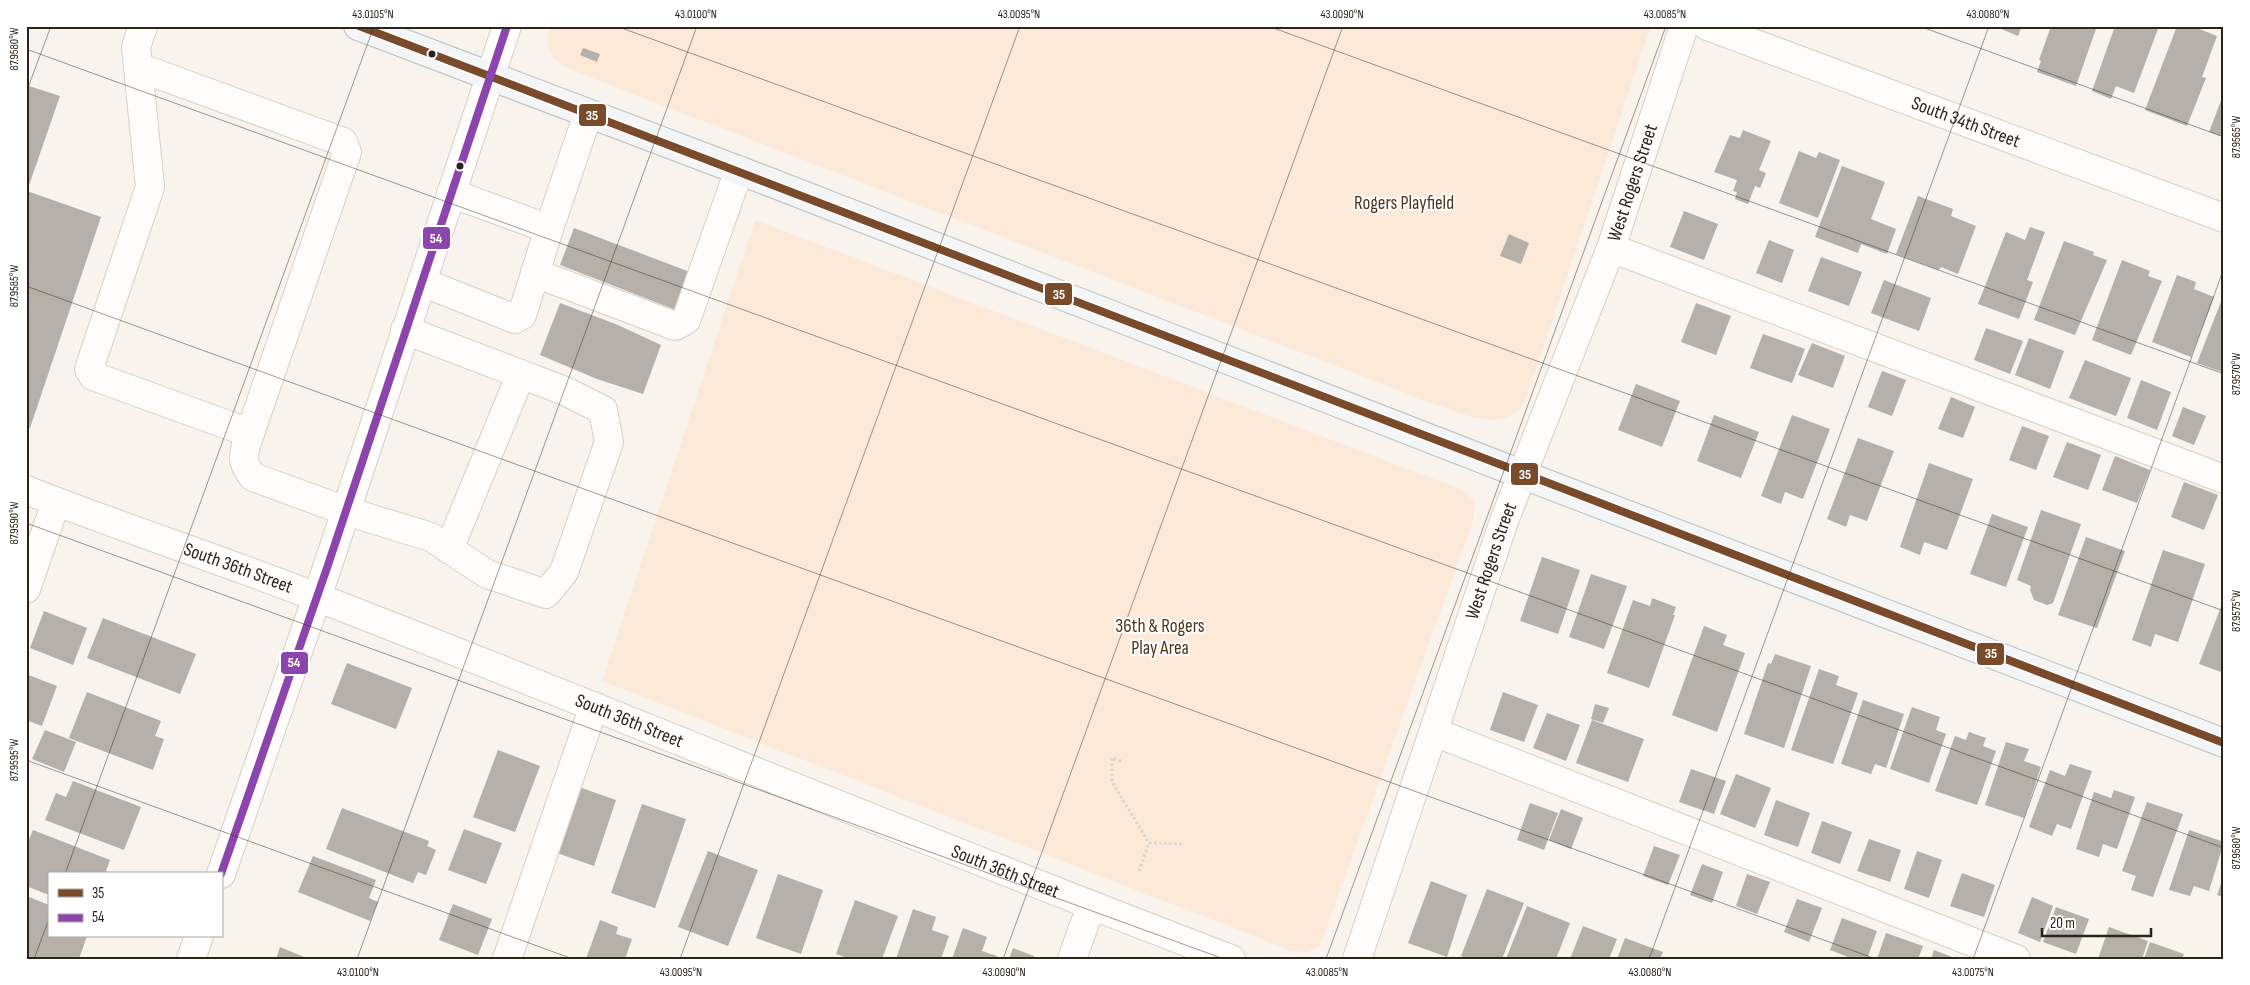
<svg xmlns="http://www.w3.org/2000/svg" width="2250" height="985" viewBox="0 0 2250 985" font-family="'Sofia Sans Condensed',sans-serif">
<rect width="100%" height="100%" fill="#f9f3ee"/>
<g fill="#fce9d7">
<path d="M550 26H1651L1529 389C1527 395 1524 406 1519 410 1496 432 1460 412 1434 404L571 70C549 58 546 51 550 26Z"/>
<polygon points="755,220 1463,490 1475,502 1473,521 1320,946 1308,952 1292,951 602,681"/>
</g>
<g fill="#b6b0aa">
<polygon points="1994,26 2022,26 2018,36"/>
<polygon points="2051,26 2097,26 2076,86 2037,72 2041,61 2039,60"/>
<polygon points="2115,26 2159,26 2134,93 2116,86 2111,99 2092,91"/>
<polygon points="2177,26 2192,26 2217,36 2202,77 2206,78 2187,126 2145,110"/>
<polygon points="583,48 600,54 597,62 580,55"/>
<polygon points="26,85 60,96 27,191 101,217 30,428 26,427"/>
<polygon points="2224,93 2224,137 2209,132"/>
<polygon points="1743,130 1771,141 1759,170 1766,173 1760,188 1755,186 1748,204 1735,199 1737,192 1733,191 1737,180 1714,172 1730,135 1740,138"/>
<polygon points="1799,151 1816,158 1819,152 1840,160 1818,218 1779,203"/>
<polygon points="1842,166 1885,182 1871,219 1896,229 1887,254 1861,244 1858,253 1815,237"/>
<polygon points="1918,196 1953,209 1951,216 1976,226 1958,274 1941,267 1939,270 1896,254"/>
<polygon points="1684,211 1718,224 1704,260 1670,247"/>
<polygon points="2030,227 2045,232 2027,280 2033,282 2019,319 1978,304 2006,232 2025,240"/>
<polygon points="574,228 690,272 676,310 560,265"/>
<polygon points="1509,234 1529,243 1521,264 1500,256"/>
<polygon points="1769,240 1794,250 1782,283 1756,273"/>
<polygon points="2064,241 2094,252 2093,255 2107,260 2075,335 2034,320"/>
<polygon points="1821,257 1862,272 1849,306 1808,291"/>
<polygon points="2122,260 2150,271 2148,276 2162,281 2131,355 2092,340"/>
<polygon points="2177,275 2196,282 2194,289 2214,297 2191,357 2152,342"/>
<polygon points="1884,280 1931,298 1919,331 1871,313"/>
<polygon points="2224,294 2224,373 2197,363"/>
<polygon points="560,303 618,325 661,345 643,394 597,379 540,355"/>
<polygon points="1696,303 1731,316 1716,355 1681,342"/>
<polygon points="1986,328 2023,341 2010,374 1974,360"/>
<polygon points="1763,334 1805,349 1792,383 1750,368"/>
<polygon points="2029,338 2064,351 2050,389 2015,375"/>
<polygon points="1812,343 1845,356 1833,388 1798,375"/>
<polygon points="2085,360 2131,378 2116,416 2069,398"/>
<polygon points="1882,371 1906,380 1892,416 1868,407"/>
<polygon points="2141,380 2171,392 2157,430 2127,418"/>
<polygon points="1636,384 1680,401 1662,447 1618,430"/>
<polygon points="1951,397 1975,407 1963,438 1938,429"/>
<polygon points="2183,407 2206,416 2194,445 2172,436"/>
<polygon points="1714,415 1759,432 1741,478 1697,461"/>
<polygon points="1792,415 1830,429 1803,499 1785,492 1781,504 1761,496"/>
<polygon points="2022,426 2049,436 2036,470 2009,460"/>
<polygon points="1858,438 1894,451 1867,521 1850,515 1846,527 1827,519"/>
<polygon points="2067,442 2101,455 2088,490 2053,477"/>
<polygon points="2115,456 2150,470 2137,503 2102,490"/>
<polygon points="1929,463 1973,479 1947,550 1924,542 1920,555 1900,547"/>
<polygon points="2184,482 2218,495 2204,530 2171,517"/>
<polygon points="2041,510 2081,524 2053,603 2047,605 2034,600 2030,590 2031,586 2017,580"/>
<polygon points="1992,514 2028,527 2006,587 1970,574"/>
<polygon points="2086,537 2125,551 2097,628 2058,615"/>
<polygon points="2163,550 2205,564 2178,642 2155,634 2151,647 2132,640"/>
<polygon points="1542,557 1580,570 1558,634 1520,621"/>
<polygon points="1591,574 1627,586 1604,649 1569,637"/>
<polygon points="1652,598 1676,607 1673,615 1675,615 1649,688 1607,673 1633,600 1650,606"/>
<polygon points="2224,599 2224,673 2199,664"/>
<polygon points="44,611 87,628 73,665 30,648"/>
<polygon points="103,618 196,654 180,694 87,658"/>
<polygon points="1704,626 1727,635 1723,645 1745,653 1717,732 1672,715"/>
<polygon points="1775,654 1811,666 1784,748 1744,734 1768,663 1771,664"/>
<polygon points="347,663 412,688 396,729 331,704"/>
<polygon points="1819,669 1839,676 1836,685 1858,693 1833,764 1791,750"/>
<polygon points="26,674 57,686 42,726 26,720"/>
<polygon points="87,692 161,721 155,736 164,739 153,770 69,738"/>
<polygon points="1503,692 1538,705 1524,742 1490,730"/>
<polygon points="1863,700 1904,714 1886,768 1875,764 1871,774 1841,764"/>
<polygon points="1595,704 1609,708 1603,723 1591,719"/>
<polygon points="1912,707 1940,717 1936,730 1946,734 1929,783 1890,769"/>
<polygon points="1547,713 1580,725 1566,761 1533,748"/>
<polygon points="1592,720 1644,739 1628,782 1576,763"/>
<polygon points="45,730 76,742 64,772 32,759"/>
<polygon points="1969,732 1986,738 1983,746 1996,751 1977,805 1935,791 1955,736 1966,740"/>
<polygon points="2006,742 2029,749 2024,761 2041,767 2024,818 1985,805"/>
<polygon points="498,750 540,766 515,832 473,817"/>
<polygon points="2070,764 2092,771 2071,829 2057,824 2052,836 2029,827 2050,770 2065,776"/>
<polygon points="1691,769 1726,781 1714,814 1679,802"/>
<polygon points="1736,774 1771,788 1755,828 1720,814"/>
<polygon points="73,781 141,807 124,850 45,820 56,793 66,797"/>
<polygon points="579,787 616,800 594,866 557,853"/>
<polygon points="2114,790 2135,797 2117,849 2103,844 2099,857 2076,849 2094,792 2111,798"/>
<polygon points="1776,800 1810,813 1798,847 1764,835"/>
<polygon points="2147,802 2183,814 2153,897 2131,890 2136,876 2122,871"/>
<polygon points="1530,803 1558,813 1544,850 1517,840"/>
<polygon points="642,804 686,819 655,908 611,893"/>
<polygon points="342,808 429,841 427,846 436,850 426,875 418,872 413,883 326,849"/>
<polygon points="1561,809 1583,818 1571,849 1549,840"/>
<polygon points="1822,821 1852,832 1840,864 1811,853"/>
<polygon points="464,829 502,843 486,884 448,870"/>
<polygon points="33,830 110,860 106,871 112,874 49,874 49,895 26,886 26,846"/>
<polygon points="2189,830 2224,842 2209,891 2194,886 2190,896 2169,890"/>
<polygon points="1869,839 1901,850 1890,882 1857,871"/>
<polygon points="1654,846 1680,855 1668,885 1643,876"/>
<polygon points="708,851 758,870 728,946 678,927"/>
<polygon points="1917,851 1942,860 1929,898 1904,889"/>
<polygon points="313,856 376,880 369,898 378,902 370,921 298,892"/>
<polygon points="1702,864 1723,872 1712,903 1690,895"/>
<polygon points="1962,873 1995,885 1984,917 1950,906"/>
<polygon points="778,874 823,890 801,954 756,938"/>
<polygon points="1747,874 1770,882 1757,914 1736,906"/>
<polygon points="2224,875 2224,897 2217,895"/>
<polygon points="1431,881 1467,895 1447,957 1408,943"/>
<polygon points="1487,889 1524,903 1502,959 1469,959 1461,956"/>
<polygon points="29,897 49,905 49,936 87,936 79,959 26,959 26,904"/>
<polygon points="2032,897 2053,906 2040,942 2018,933"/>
<polygon points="1797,899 1822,908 1809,942 1784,932"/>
<polygon points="855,900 898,916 882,959 850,959 836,954"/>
<polygon points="453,904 492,919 478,955 439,940"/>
<polygon points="1527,906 1570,923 1556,959 1506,959"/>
<polygon points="2056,907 2089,919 2076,954 2043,942"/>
<polygon points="913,909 936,917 932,930 949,936 941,959 896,959"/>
<polygon points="1842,918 1877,931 1867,959 1853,959 1830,950"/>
<polygon points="600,920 618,927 616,934 632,939 625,959 586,959"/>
<polygon points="1583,926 1617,939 1609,959 1570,959"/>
<polygon points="2109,927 2148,941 2142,959 2098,959"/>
<polygon points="963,928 987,937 982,951 997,956 996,959 952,959"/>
<polygon points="1886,933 1923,946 1918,959 1877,959"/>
<polygon points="1625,938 1663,952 1660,959 1617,959"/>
<polygon points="2150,942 2184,954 2182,959 2144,959"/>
<polygon points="280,947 309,959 276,959"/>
<polygon points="1013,948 1034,956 1033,959 1009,959"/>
<polygon points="1934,950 1957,959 1931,959"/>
</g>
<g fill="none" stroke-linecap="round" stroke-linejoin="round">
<defs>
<g id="minor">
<path d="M143 26 136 47 138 67 343 142 347 152 246 445C242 459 244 466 253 477L346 511 431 537 487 574 546 594 564 572 609 442 603 410 565 391 405 330"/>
<path id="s1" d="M1707 26 2224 218"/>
<polyline points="138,67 150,187 89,369 93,376 250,433"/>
<polyline points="549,229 588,114"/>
<polyline points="1611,248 2224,479"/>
<polyline points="535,273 675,326 686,320 739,170"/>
<polyline points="422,282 515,319 522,315 549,229 451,193"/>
<path id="s2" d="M26 490C123 528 222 560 319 598 624 716 925 843 1231 959"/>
<polyline points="449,549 521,374"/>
<polyline points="26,589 56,502"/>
<polyline points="1434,732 2016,959"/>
<polyline points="221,874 328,565 507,26"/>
<polyline points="191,959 199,936"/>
<polyline points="507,959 594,706"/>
<polyline points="1072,959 1091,906"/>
<path id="s3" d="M1357 959 1504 521 1611 248 1684 26"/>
</g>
<polyline id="major" points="358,26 767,181 1521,474 2224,743"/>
</defs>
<use href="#minor" stroke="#d7cfc8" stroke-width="30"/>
<use href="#major" stroke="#bfc0c1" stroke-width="30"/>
<g stroke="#d9d7d4" stroke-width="3" stroke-dasharray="2.5 2.5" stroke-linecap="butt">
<polyline points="1121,761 1112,758 1112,782 1149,843 1183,844"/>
<polyline points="1139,871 1149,843"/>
</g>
<use href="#minor" stroke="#fefdfc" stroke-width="28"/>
<use href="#major" stroke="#f3f5f6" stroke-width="28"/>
<defs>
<path id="bus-1" d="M359 26C981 262 1602 505 2224 743"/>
<polyline id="bus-2" points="221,874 328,565 507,26"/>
</defs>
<use href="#bus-1" stroke="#fff" stroke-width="11"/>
<use href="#bus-2" stroke="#fff" stroke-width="11"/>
<use href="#bus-1" stroke="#7a4b2a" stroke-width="8"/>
<use href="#bus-2" stroke="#8e44ad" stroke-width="8"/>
</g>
<path fill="none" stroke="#2c231b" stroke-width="1" stroke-opacity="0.45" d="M616 26 2224 611M1268 26 2224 374M1919 26 2224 137M26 49 2224 848M26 93 51 26M26 286 1876 959M26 523 1224 959M26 760 573 959M65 874 374 26M34 959 49 919M357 959 697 26M680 959 1020 26M1003 959 1343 26M1326 959 1666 26M1649 959 1989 26M1973 959 2224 268"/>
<g fill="#2c231b" stroke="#fff" stroke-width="2">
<circle cx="432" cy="54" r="4.5"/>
<circle cx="460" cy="166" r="4.5"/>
</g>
<g text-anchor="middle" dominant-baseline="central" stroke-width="4" stroke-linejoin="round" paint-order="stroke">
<g font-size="19" fill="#2c231b" stroke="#fff">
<text stroke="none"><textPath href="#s1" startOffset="276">South 34th Street</textPath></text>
<text stroke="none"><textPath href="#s3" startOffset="824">West Rogers Street</textPath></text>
<text stroke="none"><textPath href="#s3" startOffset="420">West Rogers Street</textPath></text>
<text stroke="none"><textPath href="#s2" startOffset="226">South 36th Street</textPath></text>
<text stroke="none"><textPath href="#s2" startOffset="646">South 36th Street</textPath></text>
<text stroke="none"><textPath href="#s2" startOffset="1051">South 36th Street</textPath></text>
</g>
<g font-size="19" fill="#503417" stroke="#fff">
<text x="1404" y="203">Rogers Playfield</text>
<text x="1160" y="626">36th &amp; Rogers<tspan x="1160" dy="22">Play Area</tspan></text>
</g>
</g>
<g stroke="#fff" stroke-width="2">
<rect x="578" y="103" width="29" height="24" rx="5" fill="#7a4b2a"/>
<rect x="422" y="226" width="29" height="24" rx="5" fill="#8e44ad"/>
<rect x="1044" y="282" width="29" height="24" rx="5" fill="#7a4b2a"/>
<rect x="1510" y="462" width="29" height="24" rx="5" fill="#7a4b2a"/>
<rect x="1976" y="642" width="29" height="24" rx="5" fill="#7a4b2a"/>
<rect x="280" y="651" width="29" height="24" rx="5" fill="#8e44ad"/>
</g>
<g font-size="14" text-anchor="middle" font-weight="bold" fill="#fff">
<text x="592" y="120">35</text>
<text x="436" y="243">54</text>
<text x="1059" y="299">35</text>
<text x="1525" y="479">35</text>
<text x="1991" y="658">35</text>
<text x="294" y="667">54</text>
</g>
<rect width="2250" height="985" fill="none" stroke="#ffffff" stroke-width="55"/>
<rect x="48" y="872" width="175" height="65" fill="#ffffff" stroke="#aba7a4"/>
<rect x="58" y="889" width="25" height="8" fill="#7a4b2a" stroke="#aba7a4"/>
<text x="92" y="898" font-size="15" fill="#2c231b">35</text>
<rect x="58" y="914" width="25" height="8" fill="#8e44ad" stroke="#aba7a4"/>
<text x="92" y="922" font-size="15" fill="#2c231b">54</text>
<path d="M2042 928v8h109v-8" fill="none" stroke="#2c231b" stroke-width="2.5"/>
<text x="2050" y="928" font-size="15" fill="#2c231b" stroke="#ffffff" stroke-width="4" paint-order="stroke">20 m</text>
<rect x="28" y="28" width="2194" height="930" fill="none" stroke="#2c231b" stroke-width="2"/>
<g font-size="12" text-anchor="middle" fill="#2c231b">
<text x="373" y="18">43.0105°N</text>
<text x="696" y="18">43.0100°N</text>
<text x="1019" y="18">43.0095°N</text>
<text x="1342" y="18">43.0090°N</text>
<text x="1665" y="18">43.0085°N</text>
<text x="1988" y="18">43.0080°N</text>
<text transform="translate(14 49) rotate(-90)" y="4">87.9580°W</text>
<text transform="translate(2236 137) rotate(-90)" y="4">87.9565°W</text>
<text transform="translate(14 286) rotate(-90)" y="4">87.9585°W</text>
<text transform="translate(2236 374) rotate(-90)" y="4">87.9570°W</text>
<text transform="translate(14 523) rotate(-90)" y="4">87.9590°W</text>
<text transform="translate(2236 611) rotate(-90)" y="4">87.9575°W</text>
<text transform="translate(14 760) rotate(-90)" y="4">87.9595°W</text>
<text transform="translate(2236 848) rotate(-90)" y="4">87.9580°W</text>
<text x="358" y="976">43.0100°N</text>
<text x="681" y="976">43.0095°N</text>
<text x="1004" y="976">43.0090°N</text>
<text x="1327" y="976">43.0085°N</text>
<text x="1650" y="976">43.0080°N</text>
<text x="1973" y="976">43.0075°N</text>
</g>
</svg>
